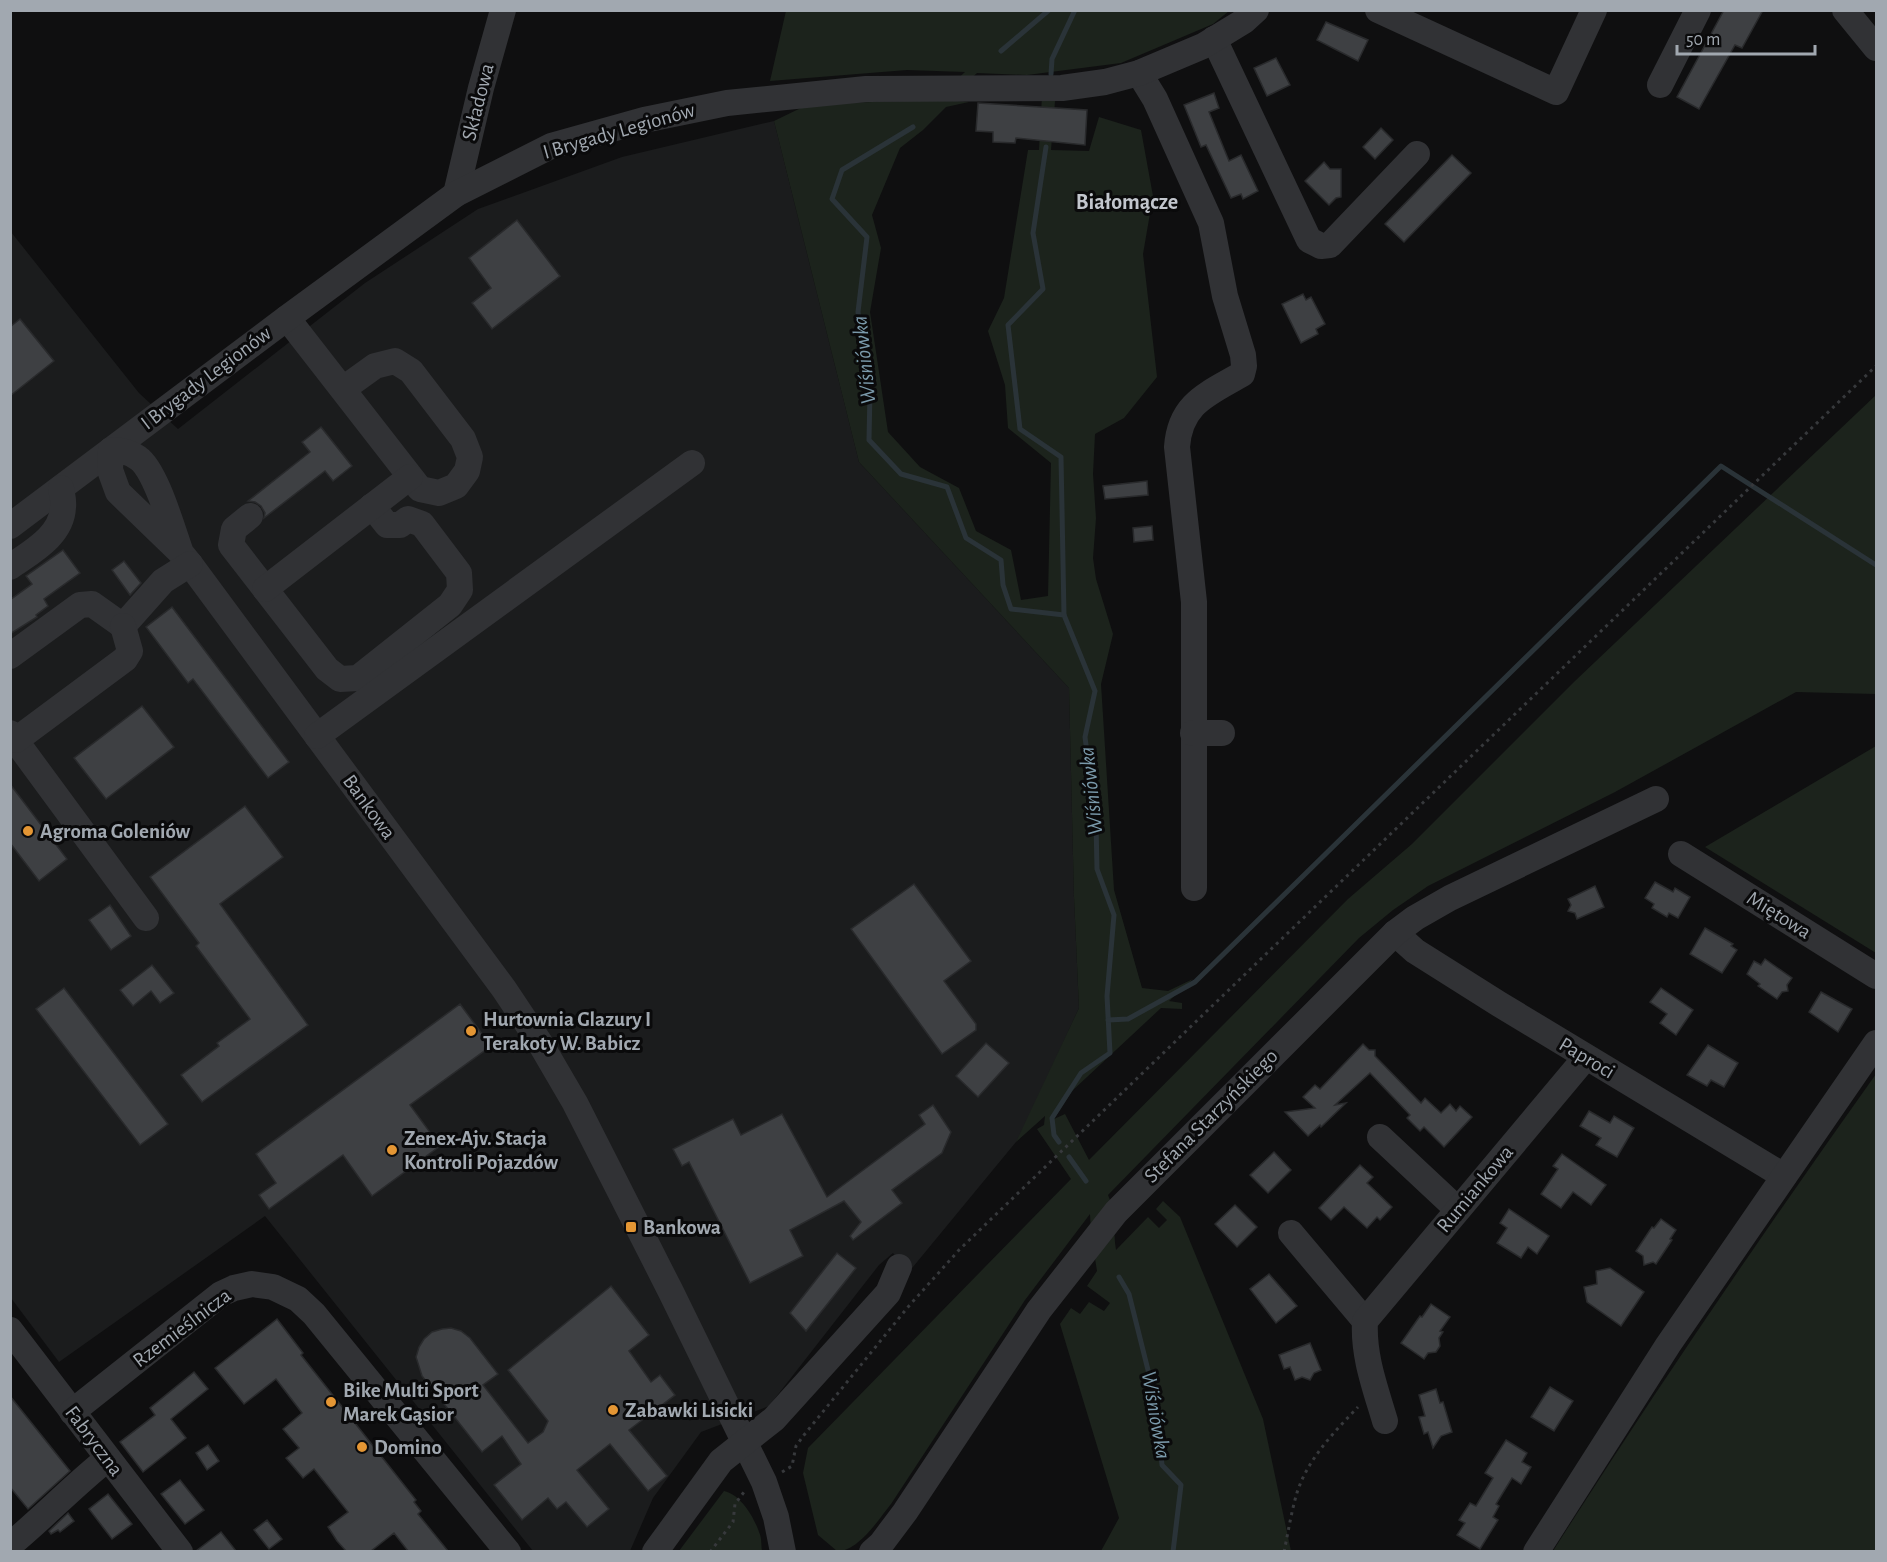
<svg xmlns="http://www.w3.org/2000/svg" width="1887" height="1562" viewBox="0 0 1887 1562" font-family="'Alegreya Sans',sans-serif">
<rect width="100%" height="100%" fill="#0f0f10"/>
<polygon fill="#1b1c1d" points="774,121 859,462 1069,688 1074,897 1079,1008 1020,1137 908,1273 893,1253 879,1265 769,1406 701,1432 653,1498 630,1551 533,1551 265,1216 59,1362 11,1298 11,232 139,393 178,429 365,283 478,209 622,157"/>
<g fill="#1c231c">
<path d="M786 11H1229L1213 24 1121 63 1027 75 977 73 947 100 969 102 946 107 923 130 900 148 872 215 881 248 870 312 888 432 920 467 959 488 976 531 1011 550 1021 600 1048 596 1051 463 1008 428 1005 385 988 331 1004 298 1028 150H1039L1043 77H1057L1051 150 1089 151 1099 117 1141 130 1153 196 1143 254 1157 377 1124 418 1095 434 1093 474 1096 518 1093 558 1096 579 1113 634 1101 684 1114 890 1142 988 1168 991 1193 979 1169 1001 1182 1003V1009L1161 1008 1072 1091 1054 1119 1065 1114 1089 1160 1348 899 1412 844 1575 681 1876 395V694L1796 692 1615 792 1428 886 1393 910 1359 938 1108 1195C1116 1211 1113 1232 1116 1250L1148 1217 1159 1228 1167 1220 1156 1209 1163 1201 1180 1217 1263 1419 1291 1551H1101L1119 1518 1060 1324 1071 1308 1080 1314 1089 1302 1104 1311 1110 1303 1087 1286 1097 1271 1091 1233 1090 1214 1025 1300 891 1504C879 1519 858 1552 837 1551L818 1535 803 1473 808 1448 1071 1179 1037 1129 1044 1125 1045 1116 1016 1142 1079 1008 1074 897 1069 688 859 462 774 121 809 104 935 100 965 72 907 70 770 81Z"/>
<polygon points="1876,746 1876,953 1705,847"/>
<path d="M1876 1074V1551H1553C1656 1389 1765 1230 1876 1074Z"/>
<path d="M724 1491C740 1494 754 1517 759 1532 762 1538 761 1545 762 1551H679Z"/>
</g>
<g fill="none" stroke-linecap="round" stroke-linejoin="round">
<g stroke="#2a3338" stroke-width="5">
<polyline points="1001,51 1049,10"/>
<polyline points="1051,74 1052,59 1075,10"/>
<polyline points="913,127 842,170 832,199 867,237 858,312 870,392 869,440 901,474 947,487 966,538 1001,560 1003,585 1011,609 1064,615 1095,691 1085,737 1096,822 1097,869 1114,915 1107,996 1110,1053 1081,1073 1052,1118 1054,1135 1059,1142"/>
<polyline points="1046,147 1033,233 1043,289 1008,325 1020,429 1061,457 1064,615"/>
<polyline points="1108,1020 1128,1019 1195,982 1721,466 1876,565"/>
<polyline points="1069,1157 1086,1181"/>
<polyline points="1119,1277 1129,1294 1155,1398 1162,1465 1181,1485 1173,1552"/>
</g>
</g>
<g fill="#3e4043" stroke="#292a2c" stroke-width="1.5">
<polygon points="1724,10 1763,10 1742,48 1735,45 1699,109 1677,97"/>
<polygon points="1326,22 1368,40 1358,61 1317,40"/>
<polygon points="1276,58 1290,85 1267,96 1254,68"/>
<polygon points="1214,93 1219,108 1209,112 1229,161 1241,155 1258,191 1243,199 1241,194 1231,198 1206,145 1201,147 1184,105"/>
<polygon points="978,103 1087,110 1085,145 1016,138 1015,143 993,142 993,132 976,131"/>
<polygon points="1381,128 1393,140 1375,159 1363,147"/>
<polygon points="1452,155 1471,173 1404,242 1385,224"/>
<polygon points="1324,162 1330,169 1341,169 1341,197 1336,198 1329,205 1305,181"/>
<polygon points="517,220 560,276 492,329 472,303 491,288 469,258"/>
<polygon points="1303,294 1306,300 1311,297 1325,324 1316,329 1318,334 1301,343 1282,304"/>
<polygon points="20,319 54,361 10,396 10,327"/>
<polygon points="321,427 352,466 333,481 325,471 264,518 265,513 261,506 255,502 248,501 310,452 302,442"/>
<polygon points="1147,481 1148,495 1105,499 1103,486"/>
<polygon points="1152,526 1153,540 1134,542 1133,528"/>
<polygon points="63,550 80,573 44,599 48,606 36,615 37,617 10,634 10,600 32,584 26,576"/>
<polygon points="124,561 141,583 130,595 112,570"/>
<polygon points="172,607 289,762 268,778 193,679 188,683 146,627"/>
<polygon points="142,706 174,747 106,799 74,758"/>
<polygon points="10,784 67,859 39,881 10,843"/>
<polygon points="245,806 283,857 220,904 308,1025 202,1102 181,1075 219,1046 217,1043 250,1019 196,946 199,943 150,877"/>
<polygon points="1655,882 1673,892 1675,888 1690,897 1678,918 1669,913 1667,917 1652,908 1654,904 1645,898"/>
<polygon points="914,884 971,961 944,981 976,1024 976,1030 942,1054 851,929"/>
<polygon points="1595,886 1604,907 1577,919 1575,913 1568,911 1571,905 1568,899"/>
<polygon points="110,905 131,936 111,950 89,920"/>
<polygon points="1705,928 1733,944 1731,946 1737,950 1722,973 1690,954"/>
<polygon points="1765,959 1792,978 1787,985 1788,991 1782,992 1777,999 1758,986 1760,984 1747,974 1754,961 1761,965"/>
<polygon points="152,965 174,993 160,1003 151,991 133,1006 120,990"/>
<polygon points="64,988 168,1124 140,1145 36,1009"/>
<polygon points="1661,988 1693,1010 1676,1035 1660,1023 1667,1014 1650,1002"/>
<polygon points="1821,992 1852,1009 1838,1032 1809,1012"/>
<polygon points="460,1004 491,1046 410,1105 440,1146 372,1196 343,1155 269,1209 259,1195 276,1183 256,1154"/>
<polygon points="986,1043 1009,1063 978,1097 956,1076"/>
<polygon points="1363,1044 1369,1050 1375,1050 1375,1056 1421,1103 1425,1098 1441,1113 1450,1104 1456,1111 1460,1106 1472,1117 1444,1147 1424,1127 1420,1131 1407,1118 1410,1115 1370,1073 1335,1105 1346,1103 1321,1127 1320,1125 1308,1136 1285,1112 1315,1108 1303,1097 1315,1085 1320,1089"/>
<polygon points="1708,1045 1738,1063 1724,1087 1711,1080 1707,1086 1687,1075"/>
<polygon points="933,1105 951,1132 942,1153 892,1190 902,1203 853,1240 850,1236 861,1222 844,1201 790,1230 803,1256 750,1283 689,1162 682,1166 673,1149 733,1119 741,1135 782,1114 827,1197 925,1124 919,1115"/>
<polygon points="1589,1111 1610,1123 1614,1116 1634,1128 1617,1157 1596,1145 1601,1138 1580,1126"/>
<polygon points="1274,1152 1291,1170 1268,1193 1250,1175"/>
<polygon points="1562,1154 1606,1185 1591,1205 1573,1192 1561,1208 1541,1194 1558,1169 1553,1166"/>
<polygon points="1360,1165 1373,1177 1367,1183 1392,1207 1380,1220 1377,1217 1367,1228 1344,1207 1331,1220 1319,1208"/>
<polygon points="1235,1205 1257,1227 1237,1247 1215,1224"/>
<polygon points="1509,1209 1549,1236 1537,1254 1528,1247 1521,1258 1497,1243 1507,1228 1500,1223"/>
<polygon points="1661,1219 1676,1230 1670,1239 1672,1240 1656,1264 1653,1262 1644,1265 1643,1256 1636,1251 1652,1227 1654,1228"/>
<polygon points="837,1253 856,1268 806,1331 790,1313"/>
<polygon points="1610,1268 1644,1292 1621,1326 1587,1302 1584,1287 1597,1284 1596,1271"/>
<polygon points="1269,1274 1297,1306 1276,1323 1250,1289"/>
<polygon points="611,1286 649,1335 629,1351 651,1382 660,1375 675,1395 629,1430 667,1476 648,1491 610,1444 577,1470 609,1509 587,1527 566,1502 557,1509 548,1498 522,1520 494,1485 521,1464 502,1436 482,1452 422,1376 416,1357 419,1347 424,1339 432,1332 442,1329 451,1328 461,1331 470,1338 498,1374 483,1385 528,1443 543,1432 548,1421 508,1370"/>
<polygon points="1431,1304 1450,1317 1440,1331 1443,1332 1439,1338 1440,1346 1436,1352 1428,1353 1424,1359 1401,1343 1420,1316 1422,1317"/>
<polygon points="277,1319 303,1353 301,1355 416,1500 414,1502 421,1511 418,1514 448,1551 408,1551 394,1533 371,1551 346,1551 337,1541 328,1527 348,1512 314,1469 303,1478 286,1458 299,1448 283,1429 302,1413 276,1379 244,1404 215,1368"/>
<polygon points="1310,1343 1321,1370 1314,1373 1310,1380 1302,1377 1295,1380 1290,1367 1284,1369 1279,1355"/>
<polygon points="194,1372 208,1389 171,1419 186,1438 143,1472 120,1442 155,1415 150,1408"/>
<polygon points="1550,1387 1573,1401 1554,1431 1531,1417"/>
<polygon points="1436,1389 1440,1403 1443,1402 1452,1432 1441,1436 1433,1448 1428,1432 1424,1434 1419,1417 1425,1416 1419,1395"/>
<polygon points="10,1396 70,1471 28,1509 10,1487"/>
<polygon points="1506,1440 1527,1453 1522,1462 1531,1467 1521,1484 1512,1478 1496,1504 1499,1506 1493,1517 1498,1520 1480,1549 1457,1535 1465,1523 1459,1520 1470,1503 1476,1506 1493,1478 1485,1473"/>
<polygon points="208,1445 219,1461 207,1470 196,1453"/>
<polygon points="180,1480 204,1510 185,1524 161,1494"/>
<polygon points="108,1494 132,1524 112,1539 89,1509"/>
<polygon points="68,1513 74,1521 60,1532 58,1530 51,1534 49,1531"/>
<polygon points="267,1520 282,1539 269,1549 254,1530"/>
<polygon points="221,1532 236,1551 196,1551"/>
</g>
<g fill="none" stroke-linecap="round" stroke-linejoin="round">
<g stroke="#37393c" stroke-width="3" stroke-dasharray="3 4.5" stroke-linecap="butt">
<polyline points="782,1472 792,1466 796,1446 804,1435 908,1307 959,1250 1876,366"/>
<polyline points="710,1552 733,1522 735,1504 744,1492"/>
<path d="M1284 1552C1288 1533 1291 1514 1296 1496 1306 1461 1333 1433 1358 1407"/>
</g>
<g stroke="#313235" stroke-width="26">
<polyline points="1378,10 1556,92 1594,10"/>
<polyline points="1845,10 1876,48"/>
<polyline points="1214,39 1309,240 1321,246 1330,245 1417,154"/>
<path d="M1139 73 1155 99 1211 223 1225 296 1243 355 1244 366 1242 374C1208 394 1180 403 1177 447L1194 602V888"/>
<polyline points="1660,85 1698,10"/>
<polyline points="456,194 481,88 503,10"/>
<polyline points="287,318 420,489 439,493 456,486 467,471 470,457 463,439 411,371 395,361 375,366 343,389"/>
<polyline points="250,516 234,529 231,545 327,669 340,679 358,678 450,605 460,590 459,573 422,524 408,519 400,525 387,525 372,506"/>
<polyline points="10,526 287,318 456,194 551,146 644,120 727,103 866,89 1062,88 1105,82 1139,73 1203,46 1244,21 1256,10"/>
<path d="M181 553C173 531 156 470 138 458 130 452 121 450 111 450L110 470 118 492 181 553 190 564 504 989 540 1043 575 1103 671 1292 764 1482 776 1517 783 1552"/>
<path d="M10 567C31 552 62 536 63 507 64 501 62 494 61 488"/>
<polyline points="265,589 410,477"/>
<polyline points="10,656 80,605 92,604 123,626 163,581 190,564"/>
<polyline points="10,733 146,918"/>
<polyline points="1193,733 1222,733"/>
<polyline points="317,736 692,463"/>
<polyline points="16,740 125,659 130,651 123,626"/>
<polyline points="1681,854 1876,976"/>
<polyline points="1395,933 1415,951 1499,1004 1784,1176"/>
<polyline points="1380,1137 1457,1209"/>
<polyline points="1291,1233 1365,1321"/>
<polyline points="10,1330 180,1552"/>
<polyline points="72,1412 221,1294 234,1288 252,1284 273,1287 298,1299 314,1314 508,1552"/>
<path d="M1385 1421C1375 1387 1363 1356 1365 1321L1586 1057"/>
<path d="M10 1545C44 1517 73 1486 107 1459"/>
<polyline points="655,1552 721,1461 774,1419 888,1293 899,1267"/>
<polyline points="872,1552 881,1544 905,1512 1039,1310 1116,1212 1395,933 1415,918 1450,898 1656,799"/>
<polyline points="1536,1552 1668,1345 1876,1043"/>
</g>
</g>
<g fill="#e49634" stroke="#0a0a0b" stroke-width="2">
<circle cx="28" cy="831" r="6"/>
<circle cx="471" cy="1031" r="6"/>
<circle cx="392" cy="1150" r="6"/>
<rect x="625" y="1221" width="12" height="12" rx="3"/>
<circle cx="331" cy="1402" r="6"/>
<circle cx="613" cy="1410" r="6"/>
<circle cx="362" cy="1447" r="6"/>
</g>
<g text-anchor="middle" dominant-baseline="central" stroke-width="6" stroke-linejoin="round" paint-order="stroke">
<g font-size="21" fill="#a1a8b0" stroke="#0a0a0b">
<text transform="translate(478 102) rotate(-76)">Składowa</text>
<text transform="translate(619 131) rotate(-16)">I Brygady Legionów</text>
<text transform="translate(206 378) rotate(-37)">I Brygady Legionów</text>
<text transform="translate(369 807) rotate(54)">Bankowa</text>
<text transform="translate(1779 915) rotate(32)">Miętowa</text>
<text transform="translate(1587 1058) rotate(31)">Paproci</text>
<text transform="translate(1211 1116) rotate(-45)">Stefana Starzyńskiego</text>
<text transform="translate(1475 1189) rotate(-50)">Rumiankowa</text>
<text transform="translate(182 1328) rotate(-37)">Rzemieślnicza</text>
<text transform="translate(94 1441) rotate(53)">Fabryczna</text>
</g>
<g font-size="21" font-weight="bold" fill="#a1a8b0" stroke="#0a0a0b" text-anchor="start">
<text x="40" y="831">Agroma Goleniów</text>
<text x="483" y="1019">Hurtownia Glazury I<tspan x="483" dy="24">Terakoty W. Babicz</tspan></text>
<text x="404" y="1138">Zenex-Ajv. Stacja<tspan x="404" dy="24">Kontroli Pojazdów</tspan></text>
<text x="643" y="1227">Bankowa</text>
<text x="343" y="1390">Bike Multi Sport<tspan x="343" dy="24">Marek Gąsior</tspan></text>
<text x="625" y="1410">Zabawki Lisicki</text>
<text x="374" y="1447">Domino</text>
</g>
<g font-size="22" font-weight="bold" fill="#c2c6cd" stroke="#0a0a0b">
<text x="1127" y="202">Białomącze</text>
</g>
<g font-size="22" font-style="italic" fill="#7a99aa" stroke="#0a0a0b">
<text transform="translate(864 360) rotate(-96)">Wiśniówka</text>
<text transform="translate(1091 791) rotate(-96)">Wiśniówka</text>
<text transform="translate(1156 1415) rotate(80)">Wiśniówka</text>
</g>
</g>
<rect width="1887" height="1562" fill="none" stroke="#a1a8b0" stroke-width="24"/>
<path d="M1677 45v9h138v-9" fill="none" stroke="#a1a8b0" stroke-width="3"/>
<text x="1686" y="45" font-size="18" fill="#a1a8b0" stroke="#0a0a0b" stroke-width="4.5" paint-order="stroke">50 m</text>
</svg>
